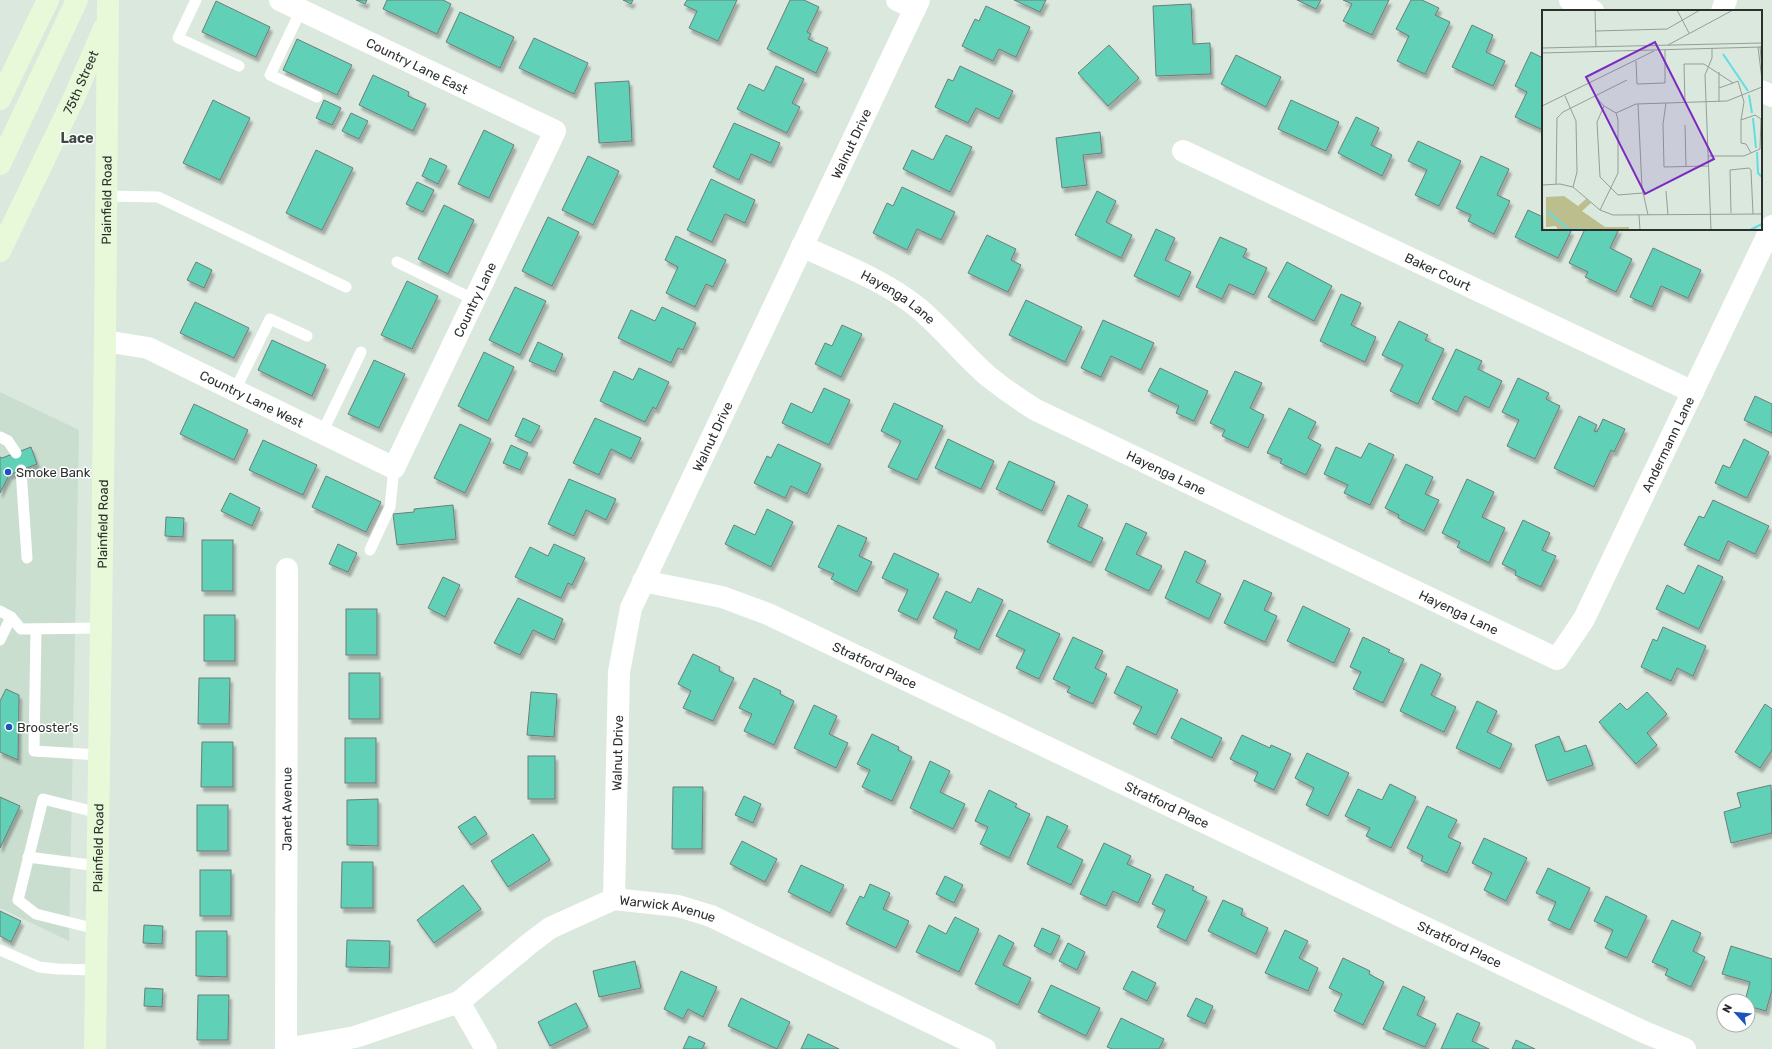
<svg xmlns="http://www.w3.org/2000/svg" width="1772" height="1049" viewBox="0 0 1772 1049" font-family="Rubik,sans-serif">
<defs>
<filter id="shadow"><feDropShadow dx="2.5" dy="4.5" stdDeviation="1" flood-color="#0004"/></filter>
</defs>
<rect width="100%" height="100%" fill="#dae8de"/>
<polygon fill="#caded0" points="0,392 79,430 69,941 0,908"/>
<g fill="#61d0b6" stroke="#6e7d78" filter="url(#shadow)">
<polygon points="356,0 367,0 365,4"/>
<polygon points="387,0 443,0 451,4 437,34 383,9"/>
<polygon points="623,0 633,0 631,4"/>
<polygon points="687,0 737,0 718,41 689,28 697,11 684,5"/>
<polygon points="790,0 804,0 819,7 807,32 811,34 808,39 828,48 816,73 767,49"/>
<polygon points="1014,0 1046,0 1040,12"/>
<polygon points="1297,0 1321,0 1316,9"/>
<polygon points="1343,0 1389,0 1372,35 1343,21 1352,4"/>
<polygon points="1411,0 1422,0 1439,8 1435,15 1450,22 1425,74 1397,61 1409,36 1396,29"/>
<polygon points="216,1 270,27 256,57 202,32"/>
<polygon points="1191,4 1193,44 1210,43 1211,74 1156,76 1153,6"/>
<polygon points="986,6 1030,27 1016,57 999,49 993,61 962,46 975,19 979,21"/>
<polygon points="460,12 514,37 500,68 446,42"/>
<polygon points="1472,25 1493,35 1486,52 1505,61 1493,86 1452,67"/>
<polygon points="534,38 588,63 574,94 519,68"/>
<polygon points="297,39 352,65 337,95 283,70"/>
<polygon points="1109,45 1139,78 1108,106 1078,73"/>
<polygon points="1531,52 1543,58 1543,130 1515,117 1527,92 1515,86"/>
<polygon points="1236,55 1281,77 1266,107 1221,84"/>
<polygon points="776,66 804,79 792,103 800,107 787,133 737,109 749,84 764,91"/>
<polygon points="960,66 1013,91 999,119 976,108 968,123 935,107 948,79 953,81"/>
<polygon points="373,75 409,92 408,96 426,104 413,131 359,105"/>
<polygon points="629,81 632,141 599,143 595,83"/>
<polygon points="213,100 250,118 220,180 183,163"/>
<polygon points="324,100 341,108 332,125 316,118"/>
<polygon points="1291,100 1339,122 1326,151 1278,129"/>
<polygon points="351,113 368,121 359,139 342,131"/>
<polygon points="1356,117 1379,128 1371,145 1392,155 1382,176 1338,153"/>
<polygon points="734,123 780,143 771,163 751,154 739,180 713,167"/>
<polygon points="484,130 514,145 489,198 458,184"/>
<polygon points="1100,132 1102,153 1083,155 1087,185 1062,188 1056,138"/>
<polygon points="946,135 972,147 950,192 903,169 912,150 933,160"/>
<polygon points="1418,141 1461,161 1439,206 1415,195 1427,170 1408,161"/>
<polygon points="316,150 353,168 322,230 286,213"/>
<polygon points="588,156 619,171 593,225 562,210"/>
<polygon points="1481,156 1509,169 1497,195 1510,201 1494,234 1468,221 1471,215 1456,208"/>
<polygon points="430,158 447,166 438,184 422,176"/>
<polygon points="711,179 755,200 745,223 725,214 712,242 687,230"/>
<polygon points="417,182 434,190 423,212 406,204"/>
<polygon points="902,187 955,212 941,240 917,229 907,250 873,233 887,203 893,206"/>
<polygon points="1097,191 1116,201 1106,222 1132,235 1121,258 1075,235"/>
<polygon points="444,205 474,220 448,274 418,259"/>
<polygon points="1528,210 1543,217 1543,229 1567,229 1571,231 1558,258 1515,237"/>
<polygon points="548,217 579,232 552,286 522,271"/>
<polygon points="1156,229 1175,238 1165,260 1191,272 1179,297 1134,276"/>
<polygon points="1585,229 1619,229 1610,248 1632,259 1616,292 1585,277 1588,272 1569,263"/>
<polygon points="987,235 1016,249 1011,260 1021,265 1008,292 968,273"/>
<polygon points="676,236 726,260 713,287 706,284 695,307 666,293 678,267 665,260"/>
<polygon points="1220,237 1247,249 1243,257 1267,268 1254,295 1229,284 1222,299 1196,287"/>
<polygon points="1653,248 1701,270 1688,298 1661,286 1652,307 1630,297"/>
<polygon points="196,262 212,270 204,288 187,280"/>
<polygon points="1287,262 1332,286 1314,321 1268,297"/>
<polygon points="407,281 438,296 412,349 381,335"/>
<polygon points="515,287 546,301 520,355 489,340"/>
<polygon points="1341,294 1361,303 1351,325 1376,337 1365,362 1320,341"/>
<polygon points="1026,300 1082,327 1065,362 1009,335"/>
<polygon points="195,302 249,328 234,358 180,333"/>
<polygon points="662,307 696,323 683,350 678,348 671,363 618,338 631,310 655,321"/>
<polygon points="1103,320 1154,343 1141,370 1111,356 1101,377 1081,368"/>
<polygon points="1399,321 1428,335 1425,340 1444,349 1418,404 1390,391 1403,365 1382,355"/>
<polygon points="842,325 862,334 841,377 815,364 825,343 832,346"/>
<polygon points="272,340 326,365 312,396 258,370"/>
<polygon points="538,342 563,354 555,372 529,361"/>
<polygon points="1456,349 1482,361 1478,369 1502,381 1489,408 1465,396 1457,412 1432,399"/>
<polygon points="484,352 514,367 488,421 458,406"/>
<polygon points="374,360 405,374 379,428 348,414"/>
<polygon points="639,368 669,382 656,409 653,407 645,422 600,401 614,371 633,380"/>
<polygon points="1160,368 1208,391 1194,421 1176,413 1179,406 1148,391"/>
<polygon points="1235,371 1262,383 1250,408 1264,415 1248,448 1222,436 1225,430 1210,423"/>
<polygon points="1518,378 1549,393 1546,399 1560,406 1535,459 1507,446 1519,420 1502,412"/>
<polygon points="824,388 850,400 829,445 782,423 791,403 812,413"/>
<polygon points="1755,396 1772,404 1772,433 1744,420"/>
<polygon points="894,403 943,426 917,480 888,467 901,441 881,431"/>
<polygon points="194,404 248,430 234,460 180,434"/>
<polygon points="1289,408 1316,422 1308,438 1321,445 1306,475 1280,463 1282,459 1267,453"/>
<polygon points="1579,416 1597,425 1594,431 1597,432 1603,419 1625,429 1614,452 1611,450 1594,487 1554,468"/>
<polygon points="523,418 540,426 531,443 515,436"/>
<polygon points="595,418 641,438 631,459 611,449 599,475 573,463"/>
<polygon points="460,424 491,439 465,493 434,478"/>
<polygon points="948,439 994,461 981,489 935,468"/>
<polygon points="1744,439 1769,452 1747,498 1715,483 1723,465 1730,468"/>
<polygon points="263,440 317,465 303,495 249,470"/>
<polygon points="1369,443 1394,455 1370,505 1344,493 1348,485 1324,474 1336,447 1361,458"/>
<polygon points="778,444 821,464 807,494 791,486 785,498 754,483 767,456 771,458"/>
<polygon points="511,445 528,453 520,470 503,463"/>
<polygon points="31,447 37,464 9,475 0,493 0,457 2,458"/>
<polygon points="1009,461 1055,482 1042,511 996,489"/>
<polygon points="1406,464 1433,477 1425,494 1439,500 1424,531 1398,518 1399,515 1385,508"/>
<polygon points="326,476 381,502 366,532 312,507"/>
<polygon points="569,479 616,499 606,520 586,510 574,536 548,524"/>
<polygon points="1467,479 1494,492 1482,517 1505,528 1489,563 1457,547 1460,542 1442,533"/>
<polygon points="230,493 260,508 252,526 221,511"/>
<polygon points="1068,495 1088,505 1078,526 1103,538 1091,563 1047,542"/>
<polygon points="1713,500 1769,526 1755,554 1728,541 1719,561 1684,545 1699,516 1704,518"/>
<polygon points="453,505 456,539 397,545 393,514 414,512 414,509"/>
<polygon points="767,509 793,522 771,567 725,544 734,525 755,535"/>
<polygon points="166,517 184,518 183,537 165,536"/>
<polygon points="1523,520 1550,533 1542,550 1556,556 1541,587 1515,575 1516,571 1502,564"/>
<polygon points="1126,523 1147,533 1136,554 1162,566 1149,591 1105,570"/>
<polygon points="838,525 867,538 859,556 872,562 857,592 831,579 834,574 818,567"/>
<rect x="202" y="540" width="31" height="51"/>
<polygon points="338,544 357,553 348,572 329,564"/>
<polygon points="554,544 585,558 572,585 568,583 561,598 515,577 530,547 548,556"/>
<polygon points="1185,551 1206,561 1196,582 1221,594 1209,619 1165,598"/>
<polygon points="894,553 939,574 917,620 898,611 908,590 882,578"/>
<polygon points="1698,565 1723,577 1699,629 1656,609 1667,585 1684,594"/>
<polygon points="443,577 460,585 445,617 428,608"/>
<polygon points="1244,580 1272,593 1264,610 1277,616 1265,642 1224,623"/>
<polygon points="978,588 1003,600 979,650 954,638 957,630 933,618 946,591 971,603"/>
<polygon points="518,598 563,619 554,640 533,630 520,655 494,643"/>
<polygon points="1303,606 1350,629 1334,663 1287,641"/>
<rect x="346" y="609" width="31" height="46"/>
<polygon points="1009,610 1060,634 1039,679 1016,668 1025,650 996,636"/>
<rect x="204" y="615" width="31" height="46"/>
<polygon points="1663,627 1706,646 1693,676 1677,668 1671,681 1641,667 1653,639 1657,641"/>
<polygon points="1073,637 1103,651 1095,668 1107,674 1093,704 1067,692 1070,687 1053,679"/>
<polygon points="1363,637 1390,650 1388,652 1404,659 1383,703 1353,689 1361,672 1350,667"/>
<polygon points="693,654 720,667 719,671 734,678 713,721 683,708 691,691 678,684"/>
<polygon points="1421,664 1441,674 1431,695 1456,707 1444,732 1400,711"/>
<polygon points="1127,666 1178,690 1156,735 1133,724 1142,707 1114,693"/>
<rect x="349" y="673" width="31" height="46"/>
<polygon points="199,678 230,678 229,724 198,724"/>
<polygon points="754,678 781,691 780,694 794,701 774,745 744,731 752,714 739,708"/>
<polygon points="6,689 19,695 18,760 0,752 0,701"/>
<polygon points="531,692 557,694 554,737 527,735"/>
<polygon points="1647,692 1667,714 1647,733 1657,745 1636,764 1599,722 1620,703 1627,710"/>
<polygon points="1477,701 1497,711 1487,732 1512,744 1500,769 1456,748"/>
<polygon points="1765,704 1772,709 1772,750 1760,768 1735,752"/>
<polygon points="814,705 837,716 829,734 848,743 836,768 794,748"/>
<polygon points="1181,718 1222,738 1212,758 1171,738"/>
<polygon points="872,734 899,747 898,750 912,757 892,801 862,787 870,770 857,764"/>
<polygon points="1242,735 1270,748 1271,745 1291,754 1274,790 1254,781 1258,772 1230,759"/>
<polygon points="1559,736 1565,752 1586,745 1593,765 1547,781 1535,745"/>
<rect x="345" y="738" width="31" height="45"/>
<polygon points="202,742 233,742 233,787 201,787"/>
<polygon points="1307,753 1349,773 1328,816 1306,805 1314,788 1295,778"/>
<rect x="528" y="756" width="27" height="43"/>
<polygon points="930,761 950,771 940,792 965,804 953,829 910,808"/>
<polygon points="1390,784 1416,797 1391,848 1366,836 1370,828 1345,816 1358,789 1382,800"/>
<polygon points="1771,785 1772,833 1731,843 1724,812 1741,807 1737,793"/>
<polygon points="673,787 703,787 702,849 672,849"/>
<polygon points="989,790 1017,804 1015,807 1030,814 1009,858 980,844 988,827 975,821"/>
<polygon points="744,796 761,804 753,823 735,815"/>
<polygon points="0,797 20,806 0,848"/>
<polygon points="378,799 378,846 347,845 347,800"/>
<rect x="197" y="805" width="31" height="46"/>
<polygon points="1427,806 1457,820 1448,837 1461,843 1447,873 1421,861 1423,856 1407,848"/>
<polygon points="475,816 487,834 471,845 458,827"/>
<polygon points="1047,816 1068,826 1057,847 1083,860 1071,885 1027,864"/>
<polygon points="533,834 550,860 508,887 491,861"/>
<polygon points="1484,838 1527,858 1506,901 1484,890 1492,873 1472,863"/>
<polygon points="742,841 777,859 765,882 730,864"/>
<polygon points="1104,843 1131,856 1127,864 1151,875 1138,903 1113,891 1106,906 1080,894"/>
<polygon points="342,862 373,862 373,908 341,908"/>
<polygon points="801,865 844,885 830,913 788,892"/>
<polygon points="1548,868 1590,888 1570,930 1548,920 1556,902 1536,893"/>
<rect x="200" y="870" width="31" height="46"/>
<polygon points="1166,874 1194,887 1192,890 1207,897 1186,941 1157,927 1165,910 1152,904"/>
<polygon points="945,876 963,885 954,903 936,894"/>
<polygon points="870,884 890,893 883,909 909,921 896,948 846,924 860,896 864,898"/>
<polygon points="463,885 481,909 434,943 417,920"/>
<polygon points="1606,896 1647,916 1627,958 1605,948 1613,930 1594,921"/>
<polygon points="1223,900 1243,909 1241,915 1268,928 1256,954 1208,931"/>
<polygon points="0,911 21,921 11,942 0,936"/>
<polygon points="955,917 979,929 959,972 916,952 929,925 946,934"/>
<polygon points="1672,920 1701,933 1693,951 1705,957 1691,987 1665,975 1668,969 1652,962"/>
<polygon points="144,925 163,926 162,944 143,943"/>
<polygon points="1042,928 1060,936 1051,955 1034,946"/>
<polygon points="1285,930 1308,941 1299,958 1318,968 1308,991 1265,973"/>
<polygon points="196,931 227,931 227,977 196,976"/>
<polygon points="999,935 1014,943 1003,965 1031,978 1018,1005 975,984"/>
<polygon points="347,940 390,941 389,968 346,967"/>
<polygon points="1068,943 1085,952 1077,970 1059,961"/>
<polygon points="1731,946 1772,959 1772,990 1766,1011 1748,1006 1748,1001 1745,1001 1750,982 1722,974"/>
<polygon points="1343,958 1370,971 1369,974 1384,982 1363,1025 1334,1011 1342,994 1329,988"/>
<polygon points="635,961 641,988 599,997 593,971"/>
<polygon points="681,971 717,987 703,1017 688,1009 683,1019 664,1009"/>
<polygon points="1132,971 1156,983 1147,1001 1123,989"/>
<polygon points="1051,985 1100,1008 1086,1036 1038,1012"/>
<polygon points="1403,986 1425,997 1417,1015 1436,1024 1425,1047 1383,1029"/>
<polygon points="145,988 163,989 162,1007 144,1006"/>
<polygon points="198,995 229,995 228,1040 197,1040"/>
<polygon points="741,998 790,1022 777,1049 728,1026"/>
<polygon points="1196,998 1213,1006 1205,1024 1187,1016"/>
<polygon points="576,1003 588,1027 550,1046 538,1022"/>
<polygon points="1457,1013 1480,1023 1472,1041 1489,1049 1441,1049"/>
<polygon points="1121,1018 1164,1039 1159,1049 1112,1049 1107,1047"/>
<polygon points="808,1034 839,1049 801,1049"/>
<polygon points="689,1036 705,1043 702,1049 683,1049"/>
<polygon points="1516,1040 1535,1049 1512,1049"/>
</g>
<g fill="none" stroke-linecap="round" stroke-linejoin="round">
<g stroke="#fff" stroke-width="11">
<polyline points="196,0 178,38 239,66"/>
<polyline points="301,10 270,75 317,97"/>
<polyline points="107,196 158,197 346,287"/>
<polyline points="397,262 475,300"/>
<polyline points="235,390 270,319 307,336"/>
<polyline points="322,433 361,352"/>
<polyline points="0,437 8,441 16,453"/>
<polyline points="21,470 27,558"/>
<polyline points="370,550 390,507 394,468"/>
<polyline points="0,611 11,617 21,629 102,628"/>
<polyline points="36,629 34,751 100,755"/>
<polyline points="0,640 11,617"/>
<polyline points="28,857 98,866"/>
<polyline points="96,929 36,914 18,900 43,799 99,813"/>
<polyline points="0,950 39,967 57,969 95,970"/>
</g>
<g stroke="#fff" stroke-width="22">
<polyline points="897,0 915,9"/>
<polyline points="1570,0 1593,11"/>
<polyline points="1722,11 1726,0"/>
<polyline points="1761,91 1772,96"/>
<path id="s1" d="M1183 151 1693 392"/>
<path id="s2" d="M802 246C840 264 884 280 917 307 943 328 963 355 989 377 1004 389 1020 400 1036 410L1557 659 1584 619 1772 226"/>
<path id="s3" d="M105 341 148 348 394 468 555 131 280 0"/>
<path id="s4" d="M643 581 722 597 768 614 1644 1032 1685 1049"/>
<path id="s5" d="M614 899 619 672 631 608 919 0"/>
<polyline points="459,1002 486,1049"/>
<path id="s6" d="M286 1049 355 1037 459 1002 529 944 550 928 614 899 678 906 711 916 985 1049"/>
<path id="s7" d="M286 1049 287 569"/>
</g>
<g stroke="#e7f9d9" stroke-width="22">
<polyline points="0,99 48,0"/>
<polyline points="0,164 77,0"/>
<path id="s8" d="M0 251 73 100 104 28"/>
<path id="s9" d="M95 1049 105 341 108 0"/>
</g>
</g>
<g fill="#1c53bf" stroke="#fff" stroke-width="1.5">
<circle cx="8" cy="472" r="4"/>
<circle cx="9" cy="727" r="4"/>
</g>
<g text-anchor="middle" dominant-baseline="central" stroke-width="3" stroke-linejoin="round" paint-order="stroke">
<g font-size="13" fill="#2b302d" stroke="#fff">
<text transform="translate(417 66) rotate(26)">Country Lane East</text>
<text stroke="none"><textPath href="#s8" startOffset="187">75th Street</textPath></text>
<text stroke="none"><textPath href="#s5" startOffset="806">Walnut Drive</textPath></text>
<text stroke="none"><textPath href="#s9" startOffset="849">Plainfield Road</textPath></text>
<text stroke="none"><textPath href="#s1" startOffset="282">Baker Court</textPath></text>
<text stroke="none"><textPath href="#s2" startOffset="109">Hayenga Lane</textPath></text>
<text stroke="none"><textPath href="#s3" startOffset="504">Country Lane</textPath></text>
<text stroke="none"><textPath href="#s3" startOffset="159">Country Lane West</textPath></text>
<text stroke="none"><textPath href="#s5" startOffset="482">Walnut Drive</textPath></text>
<text stroke="none"><textPath href="#s2" startOffset="1108">Andermann Lane</textPath></text>
<text stroke="none"><textPath href="#s2" startOffset="433">Hayenga Lane</textPath></text>
<text stroke="none"><textPath href="#s9" startOffset="525">Plainfield Road</textPath></text>
<text stroke="none"><textPath href="#s2" startOffset="757">Hayenga Lane</textPath></text>
<text stroke="none"><textPath href="#s4" startOffset="248">Stratford Place</textPath></text>
<text stroke="none"><textPath href="#s5" startOffset="146">Walnut Drive</textPath></text>
<text stroke="none"><textPath href="#s4" startOffset="572">Stratford Place</textPath></text>
<text stroke="none"><textPath href="#s7" startOffset="240">Janet Avenue</textPath></text>
<text stroke="none"><textPath href="#s9" startOffset="201">Plainfield Road</textPath></text>
<text stroke="none"><textPath href="#s6" startOffset="422">Warwick Avenue</textPath></text>
<text stroke="none"><textPath href="#s4" startOffset="896">Stratford Place</textPath></text>
</g>
<g font-size="13" fill="#2b302d" stroke="#fff" text-anchor="start">
<text x="16" y="472">Smoke Bank</text>
<text x="17" y="727">Brooster's</text>
</g>
<g font-size="14" font-weight="bold" fill="#3f4a42" stroke="#fff">
<text x="77" y="138">Lace</text>
</g>
</g>
<g transform="translate(1542 10)">
<rect width="220" height="220" fill="#dae8de"/>
<path d="M22 186 36 196 44 189 49 193 40 201 63 217H87V220H16L14 216 4 217V187Z" fill="#bcbf8d"/>
<path fill="none" stroke="#62dde0" stroke-width="2" d="M181 44 206 81M207 85 210 103M211 108 214 138M215 142 216 163 220 167M5 201 26 219 56 220M208 220 220 214"/>
<path fill="none" stroke="#949e97" stroke-width="1" d="M53 0 54 37M135 0 147 23M54 21 125 19 158 0M126 35 191 0M218 36 220 60M216 37 220 70M0 38 220 33M0 43 220 37M94 51 95 74 123 73V40M177 62V78L191 73M23 86 34 111 35 162 31 177M53 86 62 96 74 103 76 110V163L58 200M177 92V78M124 93 121 114 122 157 166 156M143 93 142 54H162L191 73 196 71 202 92 199 110 213 105 219 109 218 139 202 146H166M96 94 100 178 106 205M0 96 112 41M62 96 55 112 58 167 76 185 101 183M74 103 94 94 185 91 220 77M199 110V133L204 134 209 143M143 115 144 157M14 174 15 108 21 102 85 70M0 175 18 174 31 177 58 200 71 205 220 204M124 181 126 205M0 183 1 220M189 203 188 160 207 158 209 160 211 204M97 205 98 220M169 220 163 65 170 48V38"/>
<path fill="#7b2cbf" fill-opacity="0.15" stroke="#7b2cbf" stroke-width="2" d="M113 32 172 149 103 184 44 67Z"/>
<rect width="220" height="220" fill="none" stroke="#2b302d" stroke-width="2"/>
</g>
<g transform="translate(1736 1013) rotate(297)"><circle r="19" fill="#ffffff" stroke="#aaacab"/>
<path d="M0-3L7 15L0 10L-7 15Z" fill="#1c53bf"/>
<text y="-6" font-size="11" font-weight="bold" text-anchor="middle" fill="#2b302d">N</text>
</g>
</svg>
